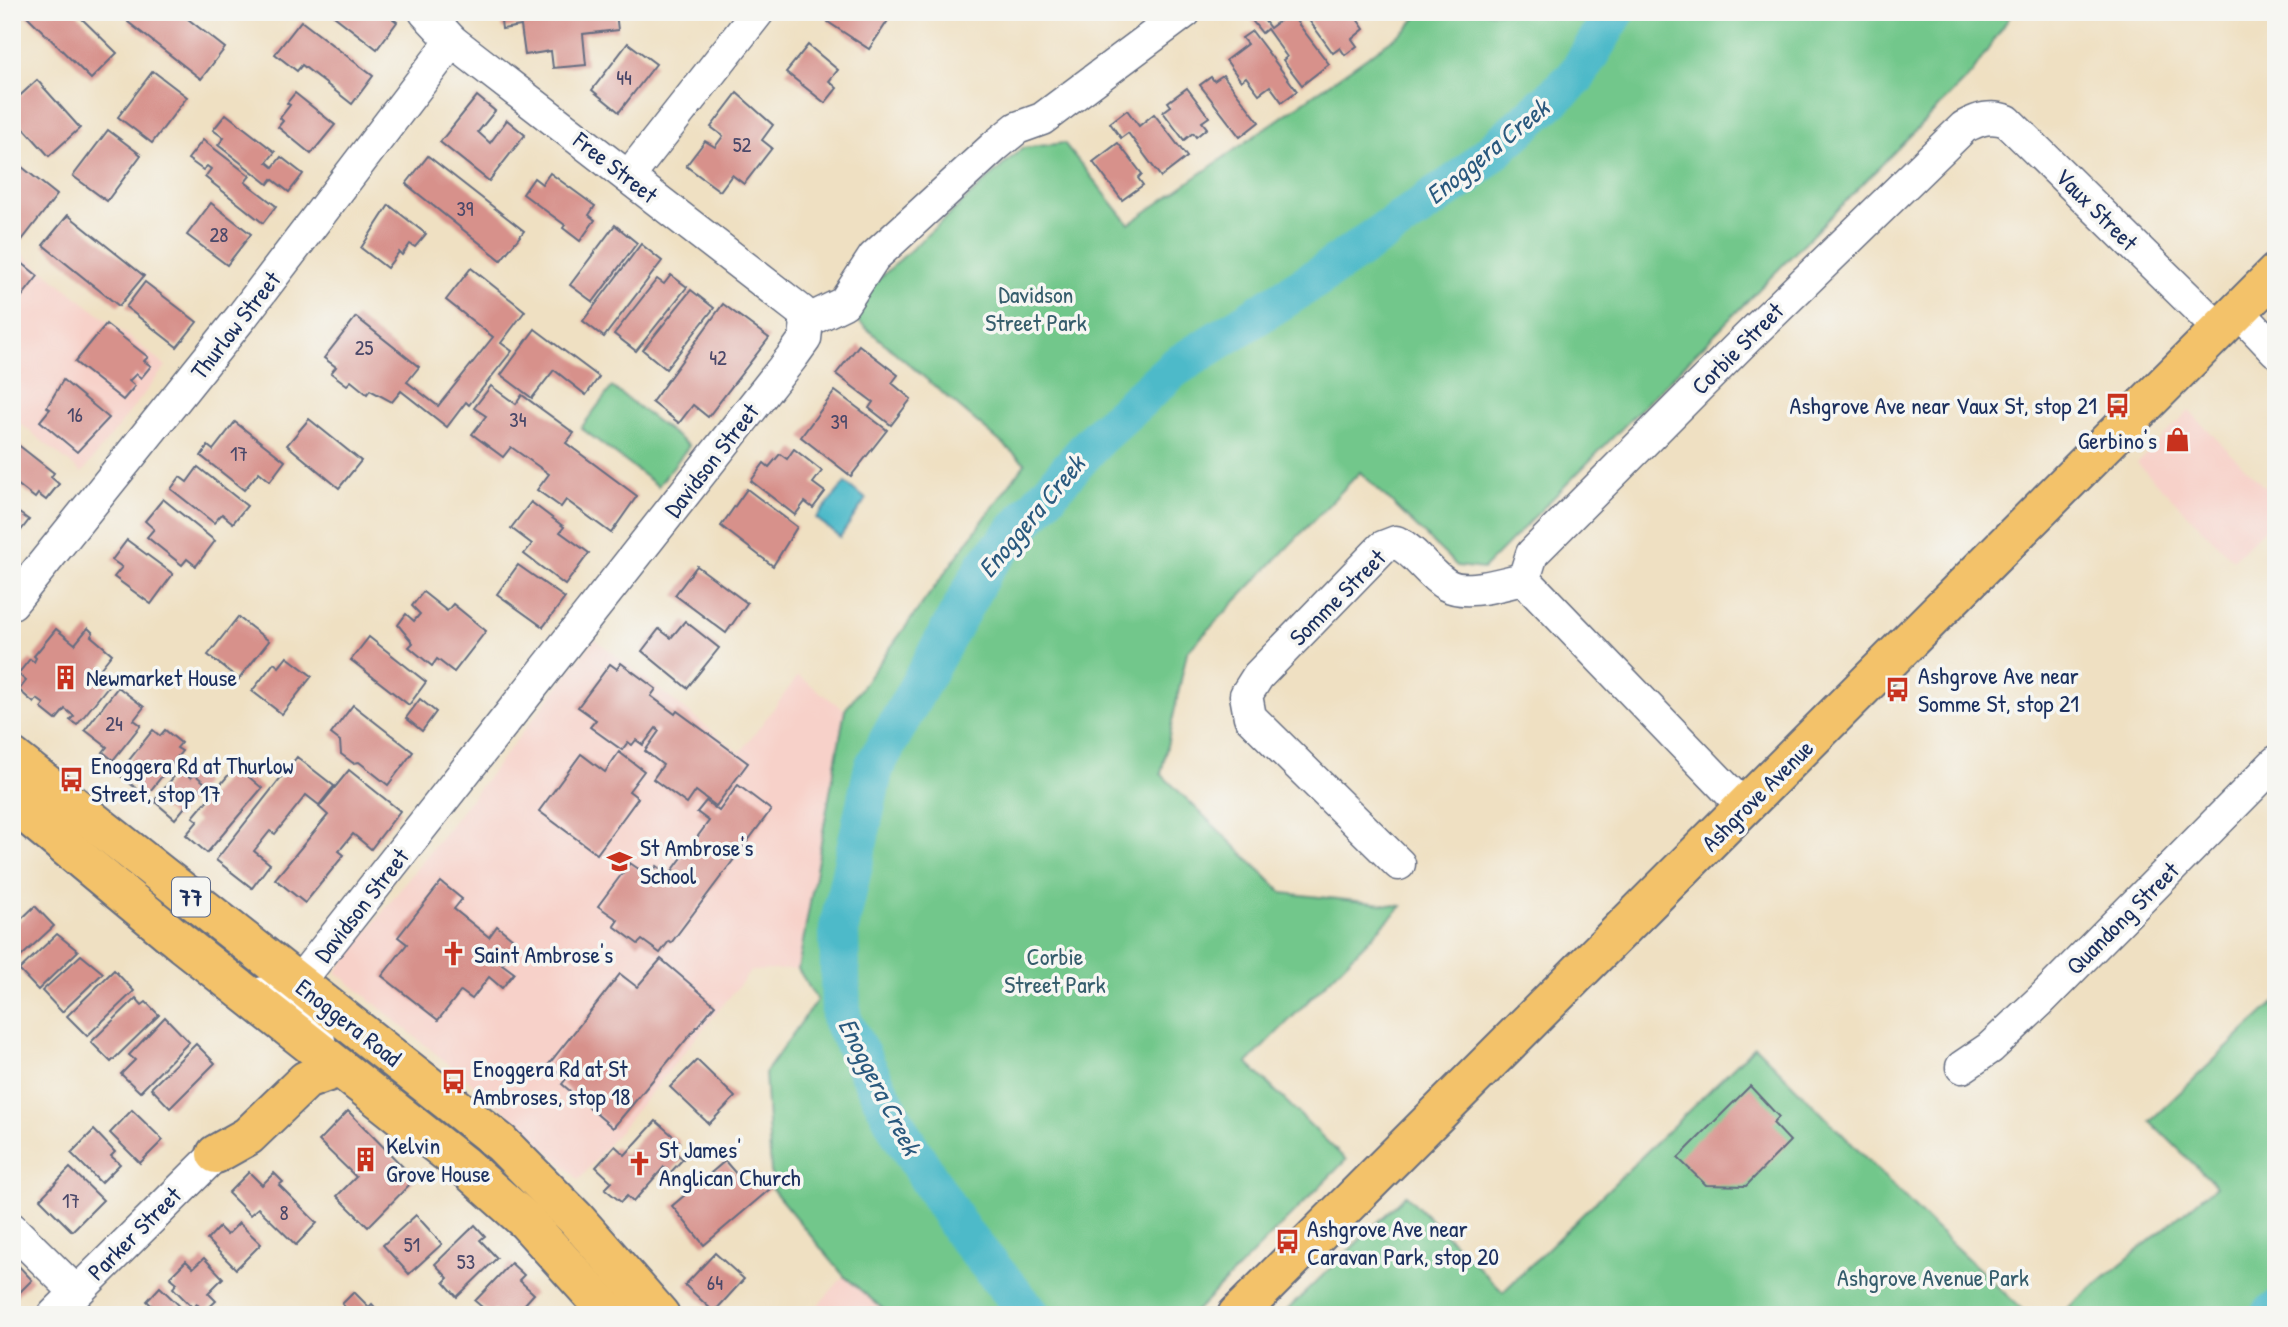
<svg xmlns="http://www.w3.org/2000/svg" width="2288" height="1327" viewBox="0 0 2288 1327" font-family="'Patrick Hand',sans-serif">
<rect width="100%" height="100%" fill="#f6f6f2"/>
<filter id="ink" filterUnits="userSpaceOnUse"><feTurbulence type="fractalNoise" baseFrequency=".0143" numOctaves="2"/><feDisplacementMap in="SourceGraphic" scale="14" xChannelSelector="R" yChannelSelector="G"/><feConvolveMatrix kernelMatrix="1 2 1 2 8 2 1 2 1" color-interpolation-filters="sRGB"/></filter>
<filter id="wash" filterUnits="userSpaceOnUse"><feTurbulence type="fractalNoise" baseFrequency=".00686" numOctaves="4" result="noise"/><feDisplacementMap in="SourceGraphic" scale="28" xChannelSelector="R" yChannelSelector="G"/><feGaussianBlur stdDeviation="1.57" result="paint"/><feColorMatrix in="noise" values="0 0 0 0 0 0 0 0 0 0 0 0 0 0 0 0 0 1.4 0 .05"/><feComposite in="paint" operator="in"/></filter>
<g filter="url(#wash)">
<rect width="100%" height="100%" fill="#efe0c2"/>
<g fill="#f7d1c9">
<polygon points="12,246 166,366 82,473 12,417"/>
<polygon points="2189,411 2276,499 2276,517 2233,560 2137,463"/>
<polygon points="595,639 740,753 798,676 845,710 798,969 751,971 579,1180 502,1108 336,972"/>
<polygon points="844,1276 890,1315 809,1315"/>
</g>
<g fill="#72c78b" stroke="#467b74" stroke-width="2">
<polygon points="1421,12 2013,12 1972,73 1483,569 1457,566 1360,472 1187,652 1161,774 1283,893 1402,906 1247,1063 1346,1160 1192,1315 890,1315 844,1276 772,1189 765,1073 817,1000 798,969 845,710 1025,463 845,310 1022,148 1064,143 1129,224 1407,29"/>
<polygon points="612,387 689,446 658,486 581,428"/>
<polygon points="2276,1001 2276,1315 2059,1315 2216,1186 2150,1121"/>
<polygon points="1755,1046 1932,1225 2028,1315 1282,1315 1406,1195 1503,1292"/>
</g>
<polygon fill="#4dbac9" stroke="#347494" stroke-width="2" points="845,483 866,499 840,537 816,518"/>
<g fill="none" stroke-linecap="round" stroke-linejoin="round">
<g stroke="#4dbac9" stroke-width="40">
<polyline points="1031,1315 962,1232 901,1134 841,1018 839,928 874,767 986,565 1097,438 1174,368 1321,275 1463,178 1575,78 1615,12"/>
<polyline points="2271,1315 2276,1311"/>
</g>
</g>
<g id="blocks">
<g fill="#d7918b">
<polygon points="23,12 75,12 117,53 91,79"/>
<polygon points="135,12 179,12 225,48 201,79 128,22"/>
<polygon points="337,12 384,12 397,22 377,49 334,16"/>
<polygon points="500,12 592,12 592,15 616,13 618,30 583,34 586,65 553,68 551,51 525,55 521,26 502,29"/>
<polygon points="834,12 878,12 889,19 869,49 828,22"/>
<polygon points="1258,12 1270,28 1290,13 1329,64 1302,85 1283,60 1287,57 1267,29 1262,33 1250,18"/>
<polygon points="1303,12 1352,12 1364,29 1352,39 1357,46 1345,55 1340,48 1333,53"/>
<polygon points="301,21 373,76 352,104 302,65 297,71 275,54"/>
<polygon points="1252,31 1297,91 1282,102 1270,86 1259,94 1246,77 1241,81 1226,60 1247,44 1242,38"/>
<polygon points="628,43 656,64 619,112 592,90"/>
<polygon points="808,45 838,70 829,81 837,88 825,103 786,72"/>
<polygon points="153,71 187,97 152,143 118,117"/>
<polygon points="1223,75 1259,122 1240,137 1200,85 1211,77 1214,81"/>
<polygon points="37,80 80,128 49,156 12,115 12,103"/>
<polygon points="1187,88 1209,117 1202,122 1207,128 1196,137 1193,133 1184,140 1163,112 1171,106 1168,102"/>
<polygon points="295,93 335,125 311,154 278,127 283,121 280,118 290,105 287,103"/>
<polygon points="737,93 773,125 762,140 772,148 744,184 732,175 720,191 686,166 705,141 715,147 723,136 711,127"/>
<polygon points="477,96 495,111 478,132 490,143 507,120 525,135 489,181 440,142"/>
<polygon points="1127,110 1139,126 1154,114 1187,157 1161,177 1128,133 1121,138 1110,123"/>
<polygon points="226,114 275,152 267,162 273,167 281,157 303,174 289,192 272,179 268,184 218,145 224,138 213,130"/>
<polygon points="108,130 141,155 107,201 73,176"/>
<polygon points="203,140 250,176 245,182 276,206 263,223 205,177 211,169 207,166 203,170 188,159"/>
<polygon points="1118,143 1142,174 1138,178 1143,185 1122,200 1093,162"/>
<polygon points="428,156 524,231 501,260 406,184"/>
<polygon points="22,167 57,195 22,240 12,232 12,179"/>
<polygon points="550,173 595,206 589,215 595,220 580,241 563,228 565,225 523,194 534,178 542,184"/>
<polygon points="211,203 251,234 227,265 187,235"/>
<polygon points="389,205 426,234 415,247 410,244 402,255 399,252 387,268 361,248"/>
<polygon points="68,215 144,276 119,306 43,245"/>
<polygon points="615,225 637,243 593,302 570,285"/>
<polygon points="641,244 662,261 604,337 583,321"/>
<polygon points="12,255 38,276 12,309"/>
<polygon points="471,268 525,311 501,343 512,351 469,405 466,402 447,427 401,391 392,402 370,390 367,394 351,381 347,385 331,373 336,367 324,358 356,317 419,367 407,382 438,406 493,337 446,300"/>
<polygon points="671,275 687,287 636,351 614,334 657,279 664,284"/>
<polygon points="145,282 197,322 177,347 126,307"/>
<polygon points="691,290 714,308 666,369 643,350"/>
<polygon points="723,304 769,338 708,417 693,405 679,423 652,402"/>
<polygon points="106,324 148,357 144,361 151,366 141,378 136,374 129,381 135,386 123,400 75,362"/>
<polygon points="535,329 599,377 586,395 554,370 532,398 501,375"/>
<polygon points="859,345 898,375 892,383 911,399 891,425 869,408 873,402 836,374"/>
<polygon points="63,380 109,418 77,452 40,421 50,409 47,407"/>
<polygon points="491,386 516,404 522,395 574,433 566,443 637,496 611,533 566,500 561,507 537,490 549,474 511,447 503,457 472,434 486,416 474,408"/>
<polygon points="835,391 887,430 851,476 801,437"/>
<polygon points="309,419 361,461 339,488 287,445"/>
<polygon points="235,422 285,461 270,481 259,472 244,490 201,456 208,446 213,450"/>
<polygon points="12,440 54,473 51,477 59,484 46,500 38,494 35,498 12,480"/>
<polygon points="794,449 822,471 813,483 825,492 813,508 805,502 795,515 751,481 764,463 769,467 780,454 787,459"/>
<polygon points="198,467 247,506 233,523 222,514 214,523 171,489 180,477 187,482"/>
<polygon points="747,489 797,527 773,566 721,526"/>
<polygon points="163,499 215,541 196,566 187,559 182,565 147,537 154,529 145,521"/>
<polygon points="531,502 564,527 560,532 589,553 565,585 524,554 532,544 511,528"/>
<polygon points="12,508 29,520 12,542"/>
<polygon points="127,540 173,574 151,604 114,577 122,567 112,560"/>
<polygon points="518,565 565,598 543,627 497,594"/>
<polygon points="697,566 747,603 726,633 675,595"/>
<polygon points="423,592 447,611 453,604 486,631 454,672 437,659 432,666 409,647 413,643 398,625 406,614 414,621 420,614 412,606"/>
<polygon points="238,617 269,641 239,679 208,655"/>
<polygon points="685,621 719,648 687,688 642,651 659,629 671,638"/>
<polygon points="88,628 93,633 91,636 112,654 100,669 113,680 77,725 70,720 74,716 65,709 56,720 41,708 44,704 37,699 34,703 19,690 26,681 18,674 30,659 34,662 36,658 34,656 56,629 75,644"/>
<polygon points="369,637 426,682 409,705 351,660"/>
<polygon points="287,657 312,676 282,714 252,691 274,663 279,667"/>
<polygon points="621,663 656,689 651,696 675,714 677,711 748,763 716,806 696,791 687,804 653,779 663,765 645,751 659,731 656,728 643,745 636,740 632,745 628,742 622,750 590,727 596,720 578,707 610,664 617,669"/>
<polygon points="118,687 144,707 134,720 141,725 113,760 103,752 107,747 85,730"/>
<polygon points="420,699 436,712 422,731 406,718"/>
<polygon points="353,705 413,752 388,785 359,762 353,763 341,754 340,741 331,734"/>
<polygon points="153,730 160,736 165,730 181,743 177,748 182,751 146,796 118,774"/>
<polygon points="619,752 644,771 629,791 638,798 597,854 539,811 581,754 605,772"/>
<polygon points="297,757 334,786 319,805 306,795 275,834 270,831 254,851 270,864 252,888 216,860"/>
<polygon points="236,766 262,788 207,853 186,835 198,821 193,817"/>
<polygon points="180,769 191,778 194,774 205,783 175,819 154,801"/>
<polygon points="349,770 400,811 371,849 353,834 339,851 344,855 305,903 275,879 328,815 319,807"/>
<polygon points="738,785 771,810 671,943 669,941 660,953 642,940 638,944 614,926 618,920 598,906 630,863 649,876 657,866 669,875 709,821 697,812 706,801 719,811"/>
<polygon points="441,882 462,899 454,909 489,937 497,926 518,943 502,964 514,973 502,988 489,977 472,999 461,991 438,1020 382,976 407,944 398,937"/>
<polygon points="35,906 54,926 12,965 12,928"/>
<polygon points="57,934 78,951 38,990 19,970"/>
<polygon points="81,955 103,973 62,1012 42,991"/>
<polygon points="661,959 715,1005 613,1128 562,1084 566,1079 549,1064 620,974 637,987"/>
<polygon points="114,970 134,991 87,1036 67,1016"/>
<polygon points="136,998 142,1005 146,1002 159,1015 111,1062 91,1042"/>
<polygon points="165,1017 189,1042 140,1092 121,1074 135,1060 129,1055"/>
<polygon points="196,1044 215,1063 170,1108 151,1088"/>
<polygon points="697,1060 735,1097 709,1124 670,1087"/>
<polygon points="1750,1086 1779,1117 1773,1123 1790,1141 1746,1186 1706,1185 1678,1158"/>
<polygon points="132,1110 163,1140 140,1163 110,1133"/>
<polygon points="348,1111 415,1179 368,1227 337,1196 356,1177 319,1141"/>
<polygon points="656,1121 680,1142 672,1150 683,1159 670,1173 664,1167 633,1202 627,1196 621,1202 605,1189 612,1182 596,1167 615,1146 625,1155"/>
<polygon points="94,1130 115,1152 111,1156 120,1164 101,1183 71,1153"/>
<polygon points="725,1161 745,1184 757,1174 770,1189 704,1245 672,1206"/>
<polygon points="70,1168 103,1200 72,1231 40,1199"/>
<polygon points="249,1172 262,1185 274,1173 283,1182 279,1185 317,1223 296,1245 258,1208 250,1215 228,1193"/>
<polygon points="416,1215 442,1244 409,1274 383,1245"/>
<polygon points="239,1223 261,1244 236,1269 207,1240 219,1227 227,1235"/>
<polygon points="475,1225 485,1236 480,1240 497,1258 457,1297 444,1282 448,1278 435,1264"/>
<polygon points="715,1253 744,1279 714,1312 685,1285"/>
<polygon points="204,1258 223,1278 208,1293 216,1301 204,1312 197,1304 193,1308 173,1288 177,1283 170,1277 186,1261 193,1268"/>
<polygon points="12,1259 32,1280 12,1300"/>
<polygon points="511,1263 524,1275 519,1280 534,1294 515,1315 499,1315 494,1310 490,1314 475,1301"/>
<polygon points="160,1287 189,1315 143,1315 152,1306 147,1301"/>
<polygon points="354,1292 369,1307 372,1304 382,1315 345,1315 349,1311 342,1304"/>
</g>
</g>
</g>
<g filter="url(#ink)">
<use href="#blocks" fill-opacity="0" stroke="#656d81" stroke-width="2"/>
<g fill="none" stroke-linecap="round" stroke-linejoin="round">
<defs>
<g id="minor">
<polyline points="425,12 452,41 801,311 807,321"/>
<polyline points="629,176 758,12"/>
<polyline points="2238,311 2276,351"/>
<polyline points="807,321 844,303 874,257 995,146 1017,128 1042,119 1185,12"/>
<path d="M1524 579 1532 554 1746 339 1964 127C1979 119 1991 115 2007 121L2220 330"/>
<polyline points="1524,579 1744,807"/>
<polyline points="12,603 243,315 452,41"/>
<path d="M1399 864 1250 717 1246 695 1258 676 1383 547 1396 542C1417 552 1428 574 1447 585 1467 596 1502 583 1524 579"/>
<polyline points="299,982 302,1009 315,1022 322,1055"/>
<polyline points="248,996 281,990 299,982 792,357 805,339 807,321"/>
<polyline points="1962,1067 1990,1048 2040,1001 2276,762"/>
<polyline points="12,1229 76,1292"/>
<polyline points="54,1315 216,1154"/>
</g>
<g id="major">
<polyline points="12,757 501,1143 576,1219 660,1315"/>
<polyline points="12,802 183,944 463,1165 526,1221 611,1315"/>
<polyline points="216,1154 248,1136 306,1080 339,1068"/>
<polyline points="1237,1315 2276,273"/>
</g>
</defs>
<use href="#minor" stroke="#656d81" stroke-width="35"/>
<use href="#major" stroke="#656d81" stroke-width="42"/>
<use href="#minor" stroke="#fff" stroke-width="32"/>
<use href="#major" stroke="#f3c26a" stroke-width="38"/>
</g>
</g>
<defs>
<symbol id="bus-bare" viewBox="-9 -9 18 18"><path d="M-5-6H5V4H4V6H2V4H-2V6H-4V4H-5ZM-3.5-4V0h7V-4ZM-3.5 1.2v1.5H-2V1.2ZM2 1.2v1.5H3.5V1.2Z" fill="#c8321e" stroke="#f6f6f2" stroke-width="2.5" paint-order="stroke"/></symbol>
<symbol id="shop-bare" viewBox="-9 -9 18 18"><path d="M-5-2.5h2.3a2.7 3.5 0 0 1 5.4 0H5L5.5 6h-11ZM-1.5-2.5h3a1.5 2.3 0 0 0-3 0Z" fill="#c8321e" stroke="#f6f6f2" stroke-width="2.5" paint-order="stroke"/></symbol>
<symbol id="building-bare" viewBox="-9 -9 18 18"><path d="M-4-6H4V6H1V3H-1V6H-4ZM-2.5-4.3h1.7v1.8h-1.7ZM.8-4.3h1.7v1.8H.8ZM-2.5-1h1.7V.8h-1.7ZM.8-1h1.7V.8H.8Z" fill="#c8321e" stroke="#f6f6f2" stroke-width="2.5" paint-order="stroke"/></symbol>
<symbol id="school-bare" viewBox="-9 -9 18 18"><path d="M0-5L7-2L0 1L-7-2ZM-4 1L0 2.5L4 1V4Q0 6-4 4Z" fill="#c8321e" stroke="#f6f6f2" stroke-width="2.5" paint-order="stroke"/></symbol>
<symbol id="church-bare" viewBox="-9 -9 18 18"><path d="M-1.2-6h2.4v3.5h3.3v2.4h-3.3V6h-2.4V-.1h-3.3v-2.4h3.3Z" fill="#c8321e" stroke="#f6f6f2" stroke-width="2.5" paint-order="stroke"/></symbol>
</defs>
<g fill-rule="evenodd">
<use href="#bus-bare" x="2100" y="388" width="35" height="35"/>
<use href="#shop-bare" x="2160" y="422" width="35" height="35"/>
<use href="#building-bare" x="48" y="660" width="35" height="35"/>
<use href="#bus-bare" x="1880" y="672" width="35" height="35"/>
<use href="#bus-bare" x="54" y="762" width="35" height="35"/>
<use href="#school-bare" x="602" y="844" width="35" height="35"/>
<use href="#church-bare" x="436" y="936" width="35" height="35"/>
<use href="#bus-bare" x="436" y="1064" width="35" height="35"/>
<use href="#building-bare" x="348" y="1142" width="35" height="35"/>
<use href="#church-bare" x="622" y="1146" width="35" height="35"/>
<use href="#bus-bare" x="1270" y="1224" width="35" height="35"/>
</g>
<g text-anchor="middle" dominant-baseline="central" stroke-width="7" stroke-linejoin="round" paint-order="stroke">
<g font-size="21" fill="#4a4869">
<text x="624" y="77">44</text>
<text x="742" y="144">52</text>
<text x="465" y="208">39</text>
<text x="219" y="234">28</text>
<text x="364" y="347">25</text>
<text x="718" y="357">42</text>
<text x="75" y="414">16</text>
<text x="518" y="419">34</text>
<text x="839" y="421">39</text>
<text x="239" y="453">17</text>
<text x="114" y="723">24</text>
<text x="71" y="1200">17</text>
<text x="284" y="1212">8</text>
<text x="412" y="1244">51</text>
<text x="466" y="1261">53</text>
<text x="715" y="1282">64</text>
</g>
<rect fill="#f6f6f2" stroke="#5d6b8a" stroke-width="2" x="172" y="877.5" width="38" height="39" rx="5"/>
<g font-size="23" font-weight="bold" fill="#1b2f5e">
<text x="191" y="897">77</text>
</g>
<g font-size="24" fill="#1b2f5e" stroke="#f6f6f2">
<text transform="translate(616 167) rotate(38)">Free Street</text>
<text transform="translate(2097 209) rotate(45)">Vaux Street</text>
<text transform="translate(235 325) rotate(-52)">Thurlow Street</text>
<text transform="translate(1737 348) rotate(-45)">Corbie Street</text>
<text transform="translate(711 460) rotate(-52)">Davidson Street</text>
<text transform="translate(1337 597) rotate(-45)">Somme Street</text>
<text transform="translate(1757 795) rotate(-45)">Ashgrove Avenue</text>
<text transform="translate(361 905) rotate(-52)">Davidson Street</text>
<text transform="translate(2122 918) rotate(-45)">Quandong Street</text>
<text transform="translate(349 1022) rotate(38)">Enoggera Road</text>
<text transform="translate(134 1233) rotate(-45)">Parker Street</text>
</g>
<g font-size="24" fill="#355d6c" stroke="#f6f6f2">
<text x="1036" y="294">Davidson<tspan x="1036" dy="28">Street Park</tspan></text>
<text x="1055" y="956">Corbie<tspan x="1055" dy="28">Street Park</tspan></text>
<text x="1933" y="1277">Ashgrove Avenue Park</text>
</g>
<g font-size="24" fill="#1b2f5e" stroke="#f6f6f2" text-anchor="start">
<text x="2097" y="405" text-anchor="end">Ashgrove Ave near Vaux St, stop 21</text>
<text x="2157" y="440" text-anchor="end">Gerbino's</text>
<text x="1918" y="675">Ashgrove Ave near<tspan x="1918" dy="28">Somme St, stop 21</tspan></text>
<text x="86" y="677">Newmarket House</text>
<text x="91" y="765">Enoggera Rd at Thurlow<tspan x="91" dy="28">Street, stop 17</tspan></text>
<text x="640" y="847">St Ambrose's<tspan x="640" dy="28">School</tspan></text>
<text x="474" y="954">Saint Ambrose's</text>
<text x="473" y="1068">Enoggera Rd at St<tspan x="473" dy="28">Ambroses, stop 18</tspan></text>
<text x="386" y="1145">Kelvin<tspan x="386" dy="28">Grove House</tspan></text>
<text x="659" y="1149">St James'<tspan x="659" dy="28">Anglican Church</tspan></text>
<text x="1307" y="1228">Ashgrove Ave near<tspan x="1307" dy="28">Caravan Park, stop 20</tspan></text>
</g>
<g font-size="26" font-style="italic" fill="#2a597e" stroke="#f6f6f2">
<text transform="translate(1487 151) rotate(-39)">Enoggera Creek</text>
<text transform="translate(1031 516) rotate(-50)">Enoggera Creek</text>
<text transform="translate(880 1086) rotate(63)">Enoggera Creek</text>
</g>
</g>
<rect width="2288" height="1327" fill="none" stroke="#f6f6f2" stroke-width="42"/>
</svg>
